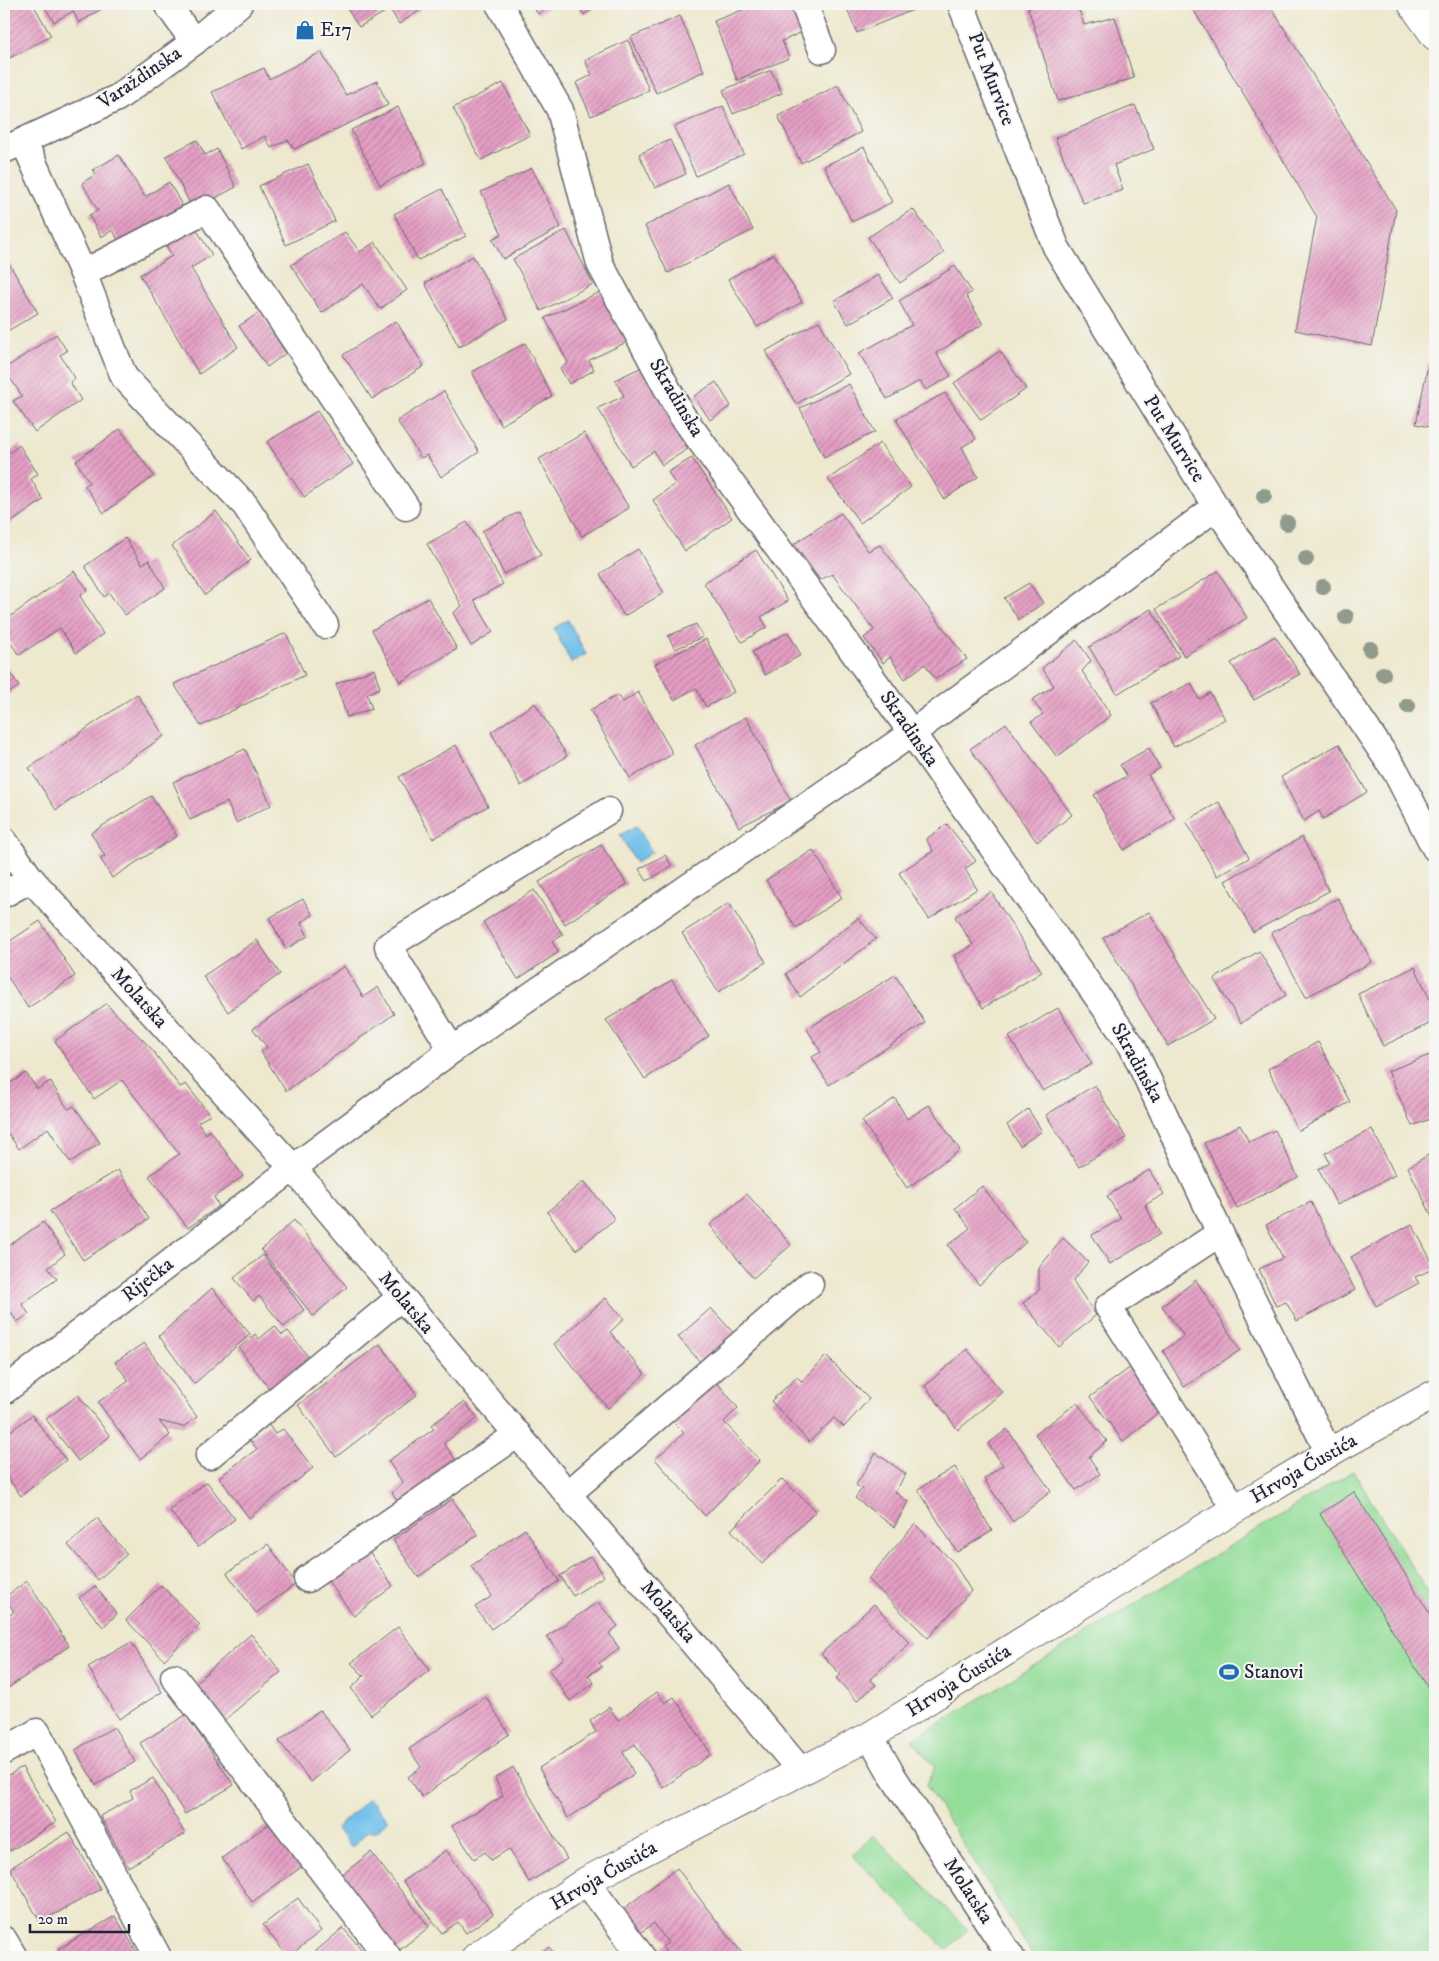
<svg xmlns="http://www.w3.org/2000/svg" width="1439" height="1961" viewBox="0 0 1439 1961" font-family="'IM FELL DW Pica',serif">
<defs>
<pattern id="building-hatch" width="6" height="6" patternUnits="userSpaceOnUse" patternTransform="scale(1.25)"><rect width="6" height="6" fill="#e59ec4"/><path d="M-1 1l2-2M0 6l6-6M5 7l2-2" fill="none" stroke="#b980a0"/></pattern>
</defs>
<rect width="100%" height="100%" fill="#f6f6f2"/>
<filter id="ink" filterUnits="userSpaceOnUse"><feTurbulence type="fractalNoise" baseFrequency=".02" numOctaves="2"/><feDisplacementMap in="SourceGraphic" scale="10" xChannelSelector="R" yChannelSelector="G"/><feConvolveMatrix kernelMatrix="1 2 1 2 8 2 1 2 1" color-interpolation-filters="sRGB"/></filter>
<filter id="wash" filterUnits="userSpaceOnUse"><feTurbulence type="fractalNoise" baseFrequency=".0096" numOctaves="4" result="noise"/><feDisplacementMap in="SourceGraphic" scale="20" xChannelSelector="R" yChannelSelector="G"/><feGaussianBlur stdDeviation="1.12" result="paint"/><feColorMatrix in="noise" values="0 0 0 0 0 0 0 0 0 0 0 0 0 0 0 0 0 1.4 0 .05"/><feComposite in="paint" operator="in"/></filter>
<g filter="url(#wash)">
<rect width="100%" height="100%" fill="#ede8ce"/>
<g fill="#93dd99" stroke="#5a806a">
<polygon points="1353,1471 1435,1604 1435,1957 1034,1957 926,1785 935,1767 912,1740"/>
<polygon points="873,1835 967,1929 947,1950 852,1855"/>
</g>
<g fill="#6ebfe9" stroke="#487092">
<polygon points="568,620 586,654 571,663 554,628"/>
<polygon points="637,826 652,852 636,863 620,835"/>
<polygon points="369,1798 388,1820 377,1831 368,1831 352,1847 336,1829"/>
</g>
<g id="blocks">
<g fill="url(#building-hatch)">
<polygon points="4,4 33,4 51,36 4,61"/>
<polygon points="43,4 109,4 79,23 73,11 54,22"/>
<polygon points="344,4 416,4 420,10 399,24 390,9 359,27"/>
<polygon points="531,4 553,4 538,14"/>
<polygon points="577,4 600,4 584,15"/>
<polygon points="758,4 794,4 804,31 782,41 789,58 737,80 714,21"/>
<polygon points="845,4 927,4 857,33"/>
<polygon points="1043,4 1077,4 1084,25 1115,17 1134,78 1058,101 1028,8"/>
<polygon points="1190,4 1269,4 1396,210 1372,346 1295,330 1317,217"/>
<polygon points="680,16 704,71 656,93 631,37"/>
<polygon points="628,40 649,90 591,116 576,83 592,75 585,60"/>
<polygon points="321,52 346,95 377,81 388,105 294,149 288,140 271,148 265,136 241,149 212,92 264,68 269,79"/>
<polygon points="771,70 782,93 733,114 723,90"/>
<polygon points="503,83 530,135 481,160 453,108"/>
<polygon points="838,85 861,132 801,163 778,116"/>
<polygon points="1135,105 1154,149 1114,165 1123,190 1083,203 1055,138"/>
<polygon points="723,106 744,154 696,176 674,127"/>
<polygon points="398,107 426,163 380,185 351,130"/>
<polygon points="197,140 205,155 217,149 236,187 193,210 166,156"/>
<polygon points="670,140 686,174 655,188 639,154"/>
<polygon points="864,147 892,202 852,222 824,166"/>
<polygon points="119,155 145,197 169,182 183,207 121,246 113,230 101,237 89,215 98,211 82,183 96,174 93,170"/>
<polygon points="308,164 335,221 286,245 259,186"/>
<polygon points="532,168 561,227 503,259 492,239 502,234 481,192"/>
<polygon points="729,183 753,230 668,273 645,226"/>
<polygon points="442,189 466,236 418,260 394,214"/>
<polygon points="913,209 944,253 900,283 868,237"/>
<polygon points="195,227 212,255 191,268 238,347 199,374 140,275 172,256 166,245"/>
<polygon points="566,230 593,284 541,311 513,259"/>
<polygon points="345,232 360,252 375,242 407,290 380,309 363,284 322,313 291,265"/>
<polygon points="774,254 802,302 757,327 728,279"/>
<polygon points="4,255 38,313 4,333"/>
<polygon points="473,256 508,319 459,347 425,283"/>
<polygon points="955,266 972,292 966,296 983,324 936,353 951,376 926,390 920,381 887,399 859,353 912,325 899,301"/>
<polygon points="878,275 893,298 848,324 834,301"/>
<polygon points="602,291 629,341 589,360 594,370 569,384 560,368 568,363 545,318"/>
<polygon points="260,312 286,353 267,367 239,326"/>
<polygon points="396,321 424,366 372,399 343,355"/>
<polygon points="819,321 849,374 796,404 766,351"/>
<polygon points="56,334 67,351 60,355 75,378 70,382 81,400 35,432 13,401 22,396 4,369"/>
<polygon points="525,343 552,396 501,425 472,372"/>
<polygon points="1431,350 1435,351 1435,428 1416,424"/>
<polygon points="1000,351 1026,389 981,420 954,383"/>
<polygon points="644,366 688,449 662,465 654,451 631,466 598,408 624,396 615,380"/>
<polygon points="716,382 731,406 710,420 694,396"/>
<polygon points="849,384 875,432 824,457 800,408"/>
<polygon points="444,391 479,452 441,477 427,455 421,458 397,421"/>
<polygon points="945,393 976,439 962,447 978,477 944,499 896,419"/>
<polygon points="317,411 353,464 304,497 267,442"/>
<polygon points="120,429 154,476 104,513 85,486 89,482 76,461"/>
<polygon points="584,433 629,508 582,536 539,459"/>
<polygon points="880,443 911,487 860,523 828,479"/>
<polygon points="19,445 38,474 31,479 43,500 5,527 4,457"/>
<polygon points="692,458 732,518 685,551 653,500 675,484 668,472"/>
<polygon points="216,511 251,560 205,595 172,546"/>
<polygon points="519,512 541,555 504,574 482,531"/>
<polygon points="841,513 868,551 880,545 967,659 935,679 925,664 905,679 890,657 883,663 864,638 874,630 832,574 820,580 794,544"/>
<polygon points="467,522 503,584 474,600 493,632 471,646 453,613 462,606 427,544"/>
<polygon points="125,538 142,564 149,560 165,588 125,615 109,593 104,597 85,566"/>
<polygon points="638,549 664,593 624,616 600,574"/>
<polygon points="756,550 788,601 761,617 767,627 742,642 704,583"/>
<polygon points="74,571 88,590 80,596 103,634 76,653 60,628 19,655 4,633 4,621"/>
<polygon points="1218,571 1247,618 1184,656 1156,609"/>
<polygon points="1029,583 1043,603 1019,620 1004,598"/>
<polygon points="428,598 457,649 400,682 372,630"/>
<polygon points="1151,609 1179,656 1117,694 1089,647"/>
<polygon points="696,624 703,637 675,649 668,636"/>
<polygon points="788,632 801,655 765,675 752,652"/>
<polygon points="286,633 305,675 201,726 174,684"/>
<polygon points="1275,636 1300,674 1254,700 1231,663"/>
<polygon points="706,639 734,692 706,707 696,688 674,700 655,664"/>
<polygon points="1077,640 1091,661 1082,671 1111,715 1057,757 1031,722 1043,714 1032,700 1054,686 1042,668"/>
<polygon points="4,662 19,686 4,697"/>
<polygon points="374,669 380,688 367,694 372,709 347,717 336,684"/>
<polygon points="1191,683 1199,699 1210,693 1225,719 1174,747 1151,703"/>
<polygon points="638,692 673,754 630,778 590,710 618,695 623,702"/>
<polygon points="137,694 164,736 56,810 29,768"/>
<polygon points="535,703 567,756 521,786 491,732"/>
<polygon points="746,717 791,801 739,827 695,745"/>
<polygon points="1006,723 1072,815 1037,842 970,749"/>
<polygon points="1339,744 1367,792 1323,819 1319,811 1304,821 1281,777"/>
<polygon points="456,745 488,806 433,839 399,777"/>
<polygon points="1149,748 1160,768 1148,775 1175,819 1124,850 1094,795 1127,776 1120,765"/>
<polygon points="245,749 271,805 236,823 227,802 190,820 173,782"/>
<polygon points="151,796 177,836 112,878 100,858 105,856 91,833"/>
<polygon points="1219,802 1249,858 1217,876 1186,821"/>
<polygon points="947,824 976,861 965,869 977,889 929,919 899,873 933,851 926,839"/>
<polygon points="1302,837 1329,891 1253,932 1225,881"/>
<polygon points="601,845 627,884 565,924 539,882"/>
<polygon points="813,850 842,898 796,928 766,880"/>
<polygon points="665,855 672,866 647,881 639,869"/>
<polygon points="534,890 563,935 552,942 559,952 518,979 483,922"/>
<polygon points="991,892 1042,972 983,1008 954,956 973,945 955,917"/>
<polygon points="1338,898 1372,962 1306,997 1271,933"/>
<polygon points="303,899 313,915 301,923 308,936 286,949 269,918"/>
<polygon points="729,903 766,962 718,992 682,933"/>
<polygon points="1149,912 1214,1019 1168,1046 1103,938"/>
<polygon points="858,918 876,939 800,997 786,974"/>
<polygon points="40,921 75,976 28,1008 4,971 4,945"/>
<polygon points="257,940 280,974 228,1012 203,976"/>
<polygon points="1259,951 1286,995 1241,1023 1214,979"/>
<polygon points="344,966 363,997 378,987 394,1014 286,1091 261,1052 267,1047 253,1029"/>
<polygon points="1415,967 1435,1011 1435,1021 1383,1046 1358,994"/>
<polygon points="895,975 925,1023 829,1085 812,1057 821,1052 807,1029"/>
<polygon points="672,980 709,1036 645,1079 606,1020"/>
<polygon points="106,1004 150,1047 180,1087 186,1084 210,1115 198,1122 206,1134 210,1130 243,1176 214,1197 219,1206 188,1228 149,1176 179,1154 122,1080 94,1099 55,1041"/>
<polygon points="1058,1008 1092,1064 1043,1091 1009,1037"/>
<polygon points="1318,1042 1350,1102 1298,1131 1268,1069"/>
<polygon points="1435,1053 1435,1117 1412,1126 1388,1071"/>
<polygon points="26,1073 37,1089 50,1081 68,1109 74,1106 100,1143 70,1162 48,1128 19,1149 4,1128 4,1087"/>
<polygon points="1095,1085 1126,1138 1079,1167 1046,1115"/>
<polygon points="895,1098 907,1119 929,1105 960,1150 907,1188 862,1121"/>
<polygon points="1028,1109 1042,1131 1020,1146 1007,1125"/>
<polygon points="1240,1125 1249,1142 1275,1130 1298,1177 1237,1208 1204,1143"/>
<polygon points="1372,1129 1395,1175 1337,1205 1318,1169 1330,1163 1325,1153"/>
<polygon points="1435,1151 1435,1223 1408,1167"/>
<polygon points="118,1170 149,1219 83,1260 50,1211"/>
<polygon points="1149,1170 1164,1194 1145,1205 1160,1234 1110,1264 1092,1235 1121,1219 1107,1196"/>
<polygon points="584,1181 615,1219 576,1250 547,1212"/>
<polygon points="982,1186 1026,1242 979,1285 948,1245 970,1228 955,1208"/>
<polygon points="747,1194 791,1245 753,1278 710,1225"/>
<polygon points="1311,1202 1355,1290 1297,1321 1286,1302 1276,1306 1259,1269 1283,1258 1266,1225"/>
<polygon points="294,1220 347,1287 313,1316 261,1250"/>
<polygon points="43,1222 65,1254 48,1268 57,1279 22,1304 29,1314 17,1322 4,1302 4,1249"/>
<polygon points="1412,1224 1435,1268 1415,1277 1419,1283 1376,1306 1351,1257"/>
<polygon points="1063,1238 1088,1262 1073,1281 1096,1315 1059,1347 1023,1303 1039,1290 1039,1268"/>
<polygon points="263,1255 304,1310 284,1327 259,1296 253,1301 234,1278"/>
<polygon points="1196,1280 1240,1350 1184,1387 1163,1351 1184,1336 1162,1306"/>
<polygon points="212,1288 250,1334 194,1384 159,1336"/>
<polygon points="606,1298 624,1319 610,1332 645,1374 608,1408 554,1344"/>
<polygon points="711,1308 736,1336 703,1365 678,1337"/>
<polygon points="275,1326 282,1335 288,1331 310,1359 271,1391 239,1348 255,1334 259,1339"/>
<polygon points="144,1343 197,1417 183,1427 159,1421 170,1435 140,1459 98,1402 129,1381 115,1362"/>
<polygon points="380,1344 417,1395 336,1457 298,1405"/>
<polygon points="967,1349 1002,1392 958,1430 925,1386"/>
<polygon points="826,1356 869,1399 844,1427 834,1418 809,1442 771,1401 797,1377 802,1382"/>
<polygon points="1135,1364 1165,1407 1123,1441 1090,1397"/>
<polygon points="715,1380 738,1408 724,1422 760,1460 705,1516 655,1459 684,1433 671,1420"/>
<polygon points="78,1395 110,1436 78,1461 46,1419"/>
<polygon points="464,1402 478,1418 444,1443 461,1468 403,1510 392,1493 403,1483 388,1461 434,1429 431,1425"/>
<polygon points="1077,1403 1107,1441 1089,1457 1100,1474 1076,1490 1035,1434"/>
<polygon points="32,1415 66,1460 21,1496 4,1472 4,1436"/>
<polygon points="268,1424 275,1434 283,1429 313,1468 249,1518 219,1477 257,1449 249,1439"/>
<polygon points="1007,1429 1051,1491 1013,1522 984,1479 1003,1465 988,1444"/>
<polygon points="876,1453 906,1474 895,1492 908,1502 894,1527 855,1498 862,1489 856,1485"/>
<polygon points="955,1467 992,1531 957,1552 918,1489"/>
<polygon points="782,1479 816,1511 762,1564 731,1530"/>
<polygon points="207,1482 235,1519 198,1547 169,1510"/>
<polygon points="1354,1492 1435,1622 1435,1699 1320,1514"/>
<polygon points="452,1499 478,1535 418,1577 393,1540"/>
<polygon points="97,1518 127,1554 98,1580 68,1545"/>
<polygon points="915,1524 954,1563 971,1591 928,1638 868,1579"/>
<polygon points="525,1529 559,1581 491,1629 475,1607 492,1596 471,1566"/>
<polygon points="268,1544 296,1584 256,1613 227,1573"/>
<polygon points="368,1550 393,1586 354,1616 328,1581"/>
<polygon points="591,1556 604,1576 573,1596 560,1576"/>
<polygon points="27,1581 69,1646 8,1688 4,1681 4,1619 14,1612 5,1597"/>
<polygon points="161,1585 200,1625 164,1660 126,1620"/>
<polygon points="95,1586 117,1614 103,1627 79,1598"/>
<polygon points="598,1602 618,1626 609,1633 619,1648 599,1663 602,1667 588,1675 594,1683 570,1701 549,1670 564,1658 547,1636"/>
<polygon points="874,1604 910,1643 870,1679 876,1685 857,1701 836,1678 841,1675 821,1654"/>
<polygon points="398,1627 430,1670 371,1715 351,1688 364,1676 351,1663"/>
<polygon points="251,1634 281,1672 222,1722 194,1684"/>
<polygon points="131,1642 162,1692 119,1719 88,1667"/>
<polygon points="657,1692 665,1703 674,1697 711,1754 663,1788 635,1744 623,1752 634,1774 568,1818 539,1768 596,1732 590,1721 609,1707 618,1720"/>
<polygon points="486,1697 509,1734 422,1797 408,1777 421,1767 409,1749"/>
<polygon points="320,1710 350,1750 311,1782 279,1741"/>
<polygon points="186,1715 234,1785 185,1814 140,1743"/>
<polygon points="114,1727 135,1762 96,1785 75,1750"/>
<polygon points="22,1767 56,1822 10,1851 4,1840 4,1778"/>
<polygon points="513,1767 567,1859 529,1882 509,1849 491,1860 485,1852 474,1859 452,1826 503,1796 495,1778"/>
<polygon points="153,1778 185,1834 128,1867 100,1816 133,1798 130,1791"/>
<polygon points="271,1822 303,1866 252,1902 222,1858"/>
<polygon points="69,1832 101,1889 40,1922 10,1868"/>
<polygon points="446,1850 493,1914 466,1933 458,1922 442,1933 403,1881"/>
<polygon points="371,1852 429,1927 397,1952 339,1877"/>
<polygon points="677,1868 709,1911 745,1957 669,1957 662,1947 668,1943 654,1923 639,1934 622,1910"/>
<polygon points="298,1898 321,1931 288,1957 263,1925"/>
<polygon points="115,1916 140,1957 62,1957 58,1949"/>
<polygon points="343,1928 368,1957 309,1957"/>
<polygon points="549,1947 557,1957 535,1957"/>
</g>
</g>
</g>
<g filter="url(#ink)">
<use href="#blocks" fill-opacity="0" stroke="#69676e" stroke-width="1"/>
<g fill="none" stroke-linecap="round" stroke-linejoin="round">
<defs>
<g id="street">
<polyline points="167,4 194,42"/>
<polyline points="499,4 560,110 600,264 681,414 912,733 1132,1046 1220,1233 1329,1453"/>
<polyline points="804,4 822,50"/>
<polyline points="961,4 1056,247 1216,507 1396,772 1435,848"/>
<polyline points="24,142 83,273 124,377 245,505 325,625"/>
<polyline points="4,150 117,98 194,42 239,4"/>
<polyline points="83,273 207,209 406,507"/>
<polyline points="4,841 31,879 293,1168 801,1771"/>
<polyline points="4,894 31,879"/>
<polyline points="452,1050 388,946 608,811"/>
<polyline points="1220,1233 1108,1307 1235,1509"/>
<polyline points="4,1391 293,1168 452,1050 912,733 1216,507"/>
<polyline points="209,1456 401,1297"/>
<polyline points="568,1494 810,1284"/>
<polyline points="307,1579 518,1434"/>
<polyline points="174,1677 388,1957"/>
<polyline points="870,1736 892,1775 1011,1957"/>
<polyline points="4,1751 37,1732 158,1957"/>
<polyline points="586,1881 642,1957"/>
<polyline points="4,1940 14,1957"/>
</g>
<polyline id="secondary" points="476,1957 586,1881 870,1736 1235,1509 1339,1447 1435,1394"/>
<polyline id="primary" points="1412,4 1435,36"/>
</defs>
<use href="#street" stroke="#69676e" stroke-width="29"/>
<use href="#secondary" stroke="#69676e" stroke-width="30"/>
<use href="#primary" stroke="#69676e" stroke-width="30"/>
<use href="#street" stroke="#fff" stroke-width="26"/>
<use href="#secondary" stroke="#fff" stroke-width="28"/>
<use href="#primary" stroke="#fff" stroke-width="28"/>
</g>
<g fill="#909a8d">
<circle cx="1264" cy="496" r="8"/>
<circle cx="1287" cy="523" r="8"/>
<circle cx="1306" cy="559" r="8"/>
<circle cx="1323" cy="587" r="8"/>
<circle cx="1346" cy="617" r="8"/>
<circle cx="1370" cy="649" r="8"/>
<circle cx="1383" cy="674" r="8"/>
<circle cx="1408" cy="706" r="8"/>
</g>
</g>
<defs>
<symbol id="shop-bare" viewBox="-9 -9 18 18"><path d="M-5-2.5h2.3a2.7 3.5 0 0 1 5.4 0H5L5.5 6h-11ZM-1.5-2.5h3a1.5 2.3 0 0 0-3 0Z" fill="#1f6fb2" stroke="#f6f6f2" stroke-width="2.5" paint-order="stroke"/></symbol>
<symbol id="stadium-bare" viewBox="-9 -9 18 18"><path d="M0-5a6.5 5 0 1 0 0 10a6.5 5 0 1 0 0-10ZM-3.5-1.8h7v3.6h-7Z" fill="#1f6fb2" stroke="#f6f6f2" stroke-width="2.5" paint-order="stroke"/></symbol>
</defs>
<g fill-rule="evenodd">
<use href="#shop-bare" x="291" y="16" width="28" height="28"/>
<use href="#stadium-bare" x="1215" y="1658" width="28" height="28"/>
</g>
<g text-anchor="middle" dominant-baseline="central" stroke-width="4" stroke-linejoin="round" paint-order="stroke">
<g font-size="20" fill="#22223b" stroke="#f6f6f2" text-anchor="start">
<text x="320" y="30">E17</text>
<text x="1244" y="1672">Stanovi</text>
</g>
<g font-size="20" fill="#22223b" stroke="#f6f6f2">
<text transform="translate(140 78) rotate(-34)">Varaždinska</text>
<text transform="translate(991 79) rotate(69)">Put Murvice</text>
<text transform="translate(676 398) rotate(59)">Skradinska</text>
<text transform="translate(1174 439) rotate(58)">Put Murvice</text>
<text transform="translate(909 729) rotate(55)">Skradinska</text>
<text transform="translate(139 998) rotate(48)">Molatska</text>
<text transform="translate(1137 1063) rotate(61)">Skradinska</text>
<text transform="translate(148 1280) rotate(-38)">Riječka</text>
<text transform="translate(406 1303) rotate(50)">Molatska</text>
<text transform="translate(1304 1469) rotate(-30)">Hrvoja Ćustića</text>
<text transform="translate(668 1612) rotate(50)">Molatska</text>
<text transform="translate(959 1681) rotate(-32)">Hrvoja Ćustića</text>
<text transform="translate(604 1876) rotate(-30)">Hrvoja Ćustića</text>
<text transform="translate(968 1891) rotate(57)">Molatska</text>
</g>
</g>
<rect width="1439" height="1961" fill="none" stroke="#f6f6f2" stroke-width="20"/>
<path d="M30 1924v8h99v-8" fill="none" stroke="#22223b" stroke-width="2.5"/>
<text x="38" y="1924" font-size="15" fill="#22223b" stroke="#f6f6f2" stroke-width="4" paint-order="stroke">20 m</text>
</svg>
